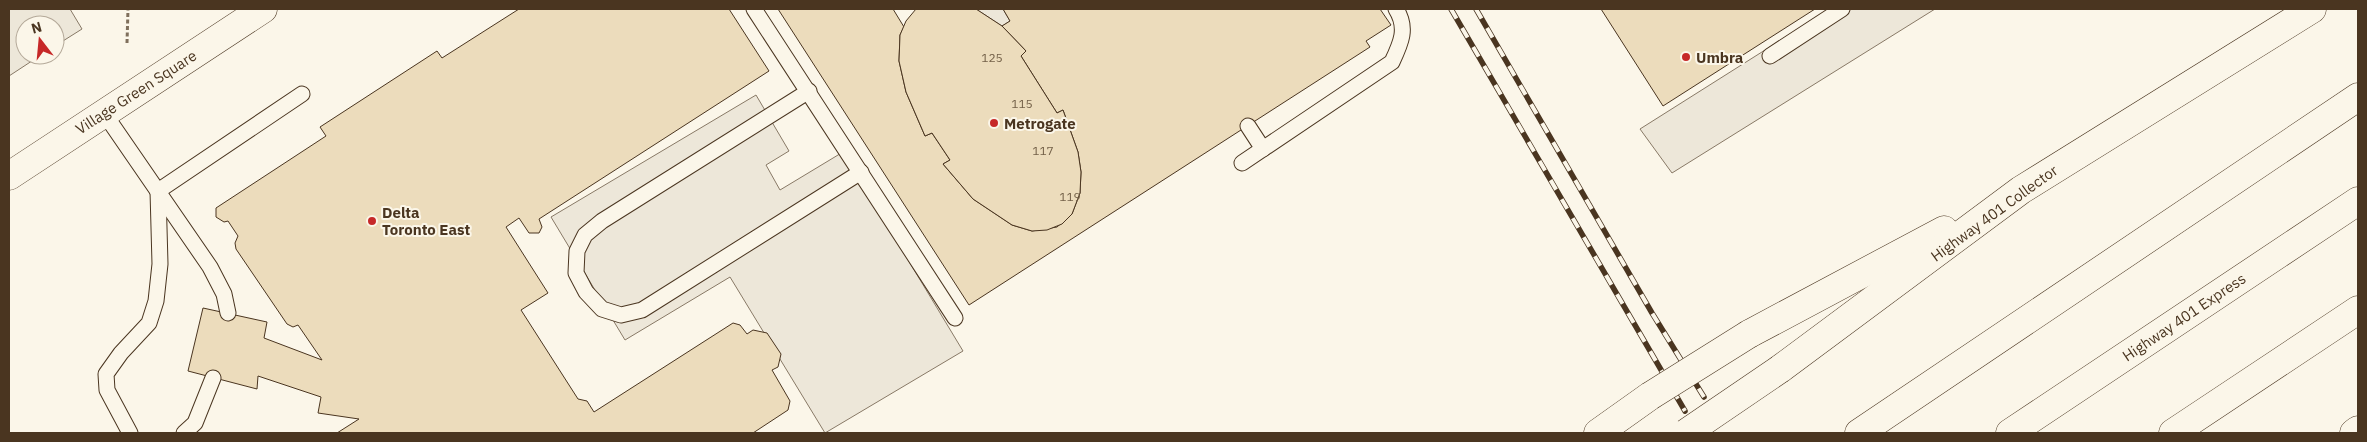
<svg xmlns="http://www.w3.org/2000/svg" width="2367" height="442" viewBox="0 0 2367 442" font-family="'IBM Plex Sans',sans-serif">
<rect width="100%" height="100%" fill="#fbf6e9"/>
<g fill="#ede7d9" stroke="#887966">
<polygon points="9,9 70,9 82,29 55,46 55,25 25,25 25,55 41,55 9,76"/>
<polygon points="976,9 1003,9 1010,21 1002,26"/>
<polygon points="1830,9 1935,9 1672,173 1640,129"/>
<polygon points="756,95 789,151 766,165 780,190 843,152 963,351 825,433 730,277 625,340 551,217"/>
</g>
<g fill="#ecdcbc" stroke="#4a3520">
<polygon points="519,9 729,9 769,71 539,219 542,227 539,233 529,233 519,218 506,227 548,293 521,310 578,399 587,401 594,412 733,323 740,325 747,334 753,330 767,333 781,354 778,367 772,370 790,401 788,410 753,433 337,433 359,419 318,413 321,397 258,376 257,389 188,371 203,308 267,322 264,338 322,360 298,325 293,327 287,324 236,249 235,243 238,236 228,221 224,222 216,217 216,208 326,136 320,127 437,51 442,58"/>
<polygon points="778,9 893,9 904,27 900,35 899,61 906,92 925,136 932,133 950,160 943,164 973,199 1012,225 1032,231 1057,227 1072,214 1080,193 1081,172 1078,152 1063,110 1057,113 1021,56 1026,51 1002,26 1010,21 1003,9 1380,9 1391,25 1366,41 1370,47 969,305"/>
<polygon points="916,9 976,9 1002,26 1026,51 1021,56 1057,113 1063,110 1078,152 1081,172 1080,193 1072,214 1062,224 1047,230 1032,231 1012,225 973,199 943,164 950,160 932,133 925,136 906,92 899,61 900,35 906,21"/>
<polygon points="1601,9 1815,9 1663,106"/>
</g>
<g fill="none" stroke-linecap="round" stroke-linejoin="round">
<defs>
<g id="lane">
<polyline points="754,9 955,318"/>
<polyline points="1770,56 1842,9"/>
<polyline points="809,91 602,221 585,235 577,251 576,273 586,292 602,309 621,315 642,310 861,172"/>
<polyline points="104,113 210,267 224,294 228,313"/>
<polyline points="1248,126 1263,149"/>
<path d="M1242 163 1392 62C1401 43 1408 28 1396 9"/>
<polyline points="158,191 302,94"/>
<polyline points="130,433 107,390 106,374 121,353 149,323 156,301 160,264 158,191"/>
<polyline points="184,433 195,423 213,378"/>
</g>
<polyline id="street" points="9,176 263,9"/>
<g id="highway">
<polyline points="1749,334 1944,230"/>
<polyline points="1780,369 2021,190 2312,9"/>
<polyline points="1598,433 1650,396"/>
<polyline points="1859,433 2358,97"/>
<polyline points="2010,433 2358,201"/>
<polyline points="2173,433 2358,310"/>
<polyline points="2354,433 2358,430"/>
</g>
</defs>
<use href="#lane" stroke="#4a3520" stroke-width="17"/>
<use href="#street" stroke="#4a3520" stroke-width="29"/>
<use href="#highway" stroke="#4a3520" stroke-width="29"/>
<polyline stroke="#7f6f5c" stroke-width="3" stroke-dasharray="4 2.5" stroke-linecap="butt" points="127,43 128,9"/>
<use href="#lane" stroke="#fbf6e9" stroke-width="15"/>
<use href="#street" stroke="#fbf6e9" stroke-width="28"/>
<use href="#highway" stroke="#fbf6e9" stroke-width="28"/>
<defs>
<g id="rail">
<polyline points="1451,9 1685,411"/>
<polyline points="1476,9 1652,313 1704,397"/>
</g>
</defs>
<use href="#rail" stroke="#4a3520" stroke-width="5.5"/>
<use href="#rail" stroke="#fbf6e9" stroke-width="4" stroke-dasharray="11" stroke-linecap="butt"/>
<defs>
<g id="highway-bridge">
<polyline points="1650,396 1749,334"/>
<polyline points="1686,433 1780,369"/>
</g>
</defs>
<use href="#highway-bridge" stroke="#4a3520" stroke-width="29" stroke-linecap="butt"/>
<use href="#highway-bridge" stroke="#fbf6e9" stroke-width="28"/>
</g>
<g fill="#c62828" stroke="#fbf6e9" stroke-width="2">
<circle cx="1686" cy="57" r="5"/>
<circle cx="994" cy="123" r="5"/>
<circle cx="372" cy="221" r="5"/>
</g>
<g text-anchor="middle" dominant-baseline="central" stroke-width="4" stroke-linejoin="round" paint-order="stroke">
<g font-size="12" fill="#725f47">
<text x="992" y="57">125</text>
<text x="1022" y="103">115</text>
<text x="1043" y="150">117</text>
<text x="1070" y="196">119</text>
</g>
<g font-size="15" font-weight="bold" fill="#4a3520" stroke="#fbf6e9" text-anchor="start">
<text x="1696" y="57">Umbra</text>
<text x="1004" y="123">Metrogate</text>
<text x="382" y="212">Delta<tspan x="382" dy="17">Toronto East</tspan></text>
</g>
<g font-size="15" fill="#4a3520" stroke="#fbf6e9">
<text transform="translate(136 92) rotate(-33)">Village Green Square</text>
<text transform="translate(1994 213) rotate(-36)">Highway 401 Collector</text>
<text transform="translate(2184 317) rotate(-34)">Highway 401 Express</text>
</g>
</g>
<rect width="2367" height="442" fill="none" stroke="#4a3520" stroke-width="20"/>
<g transform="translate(40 40) rotate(344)"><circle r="24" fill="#fbf6e9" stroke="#b4a999"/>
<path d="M0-4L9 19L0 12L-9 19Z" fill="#c62828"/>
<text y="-8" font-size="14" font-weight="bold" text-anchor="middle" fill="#4a3520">N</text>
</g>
</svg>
